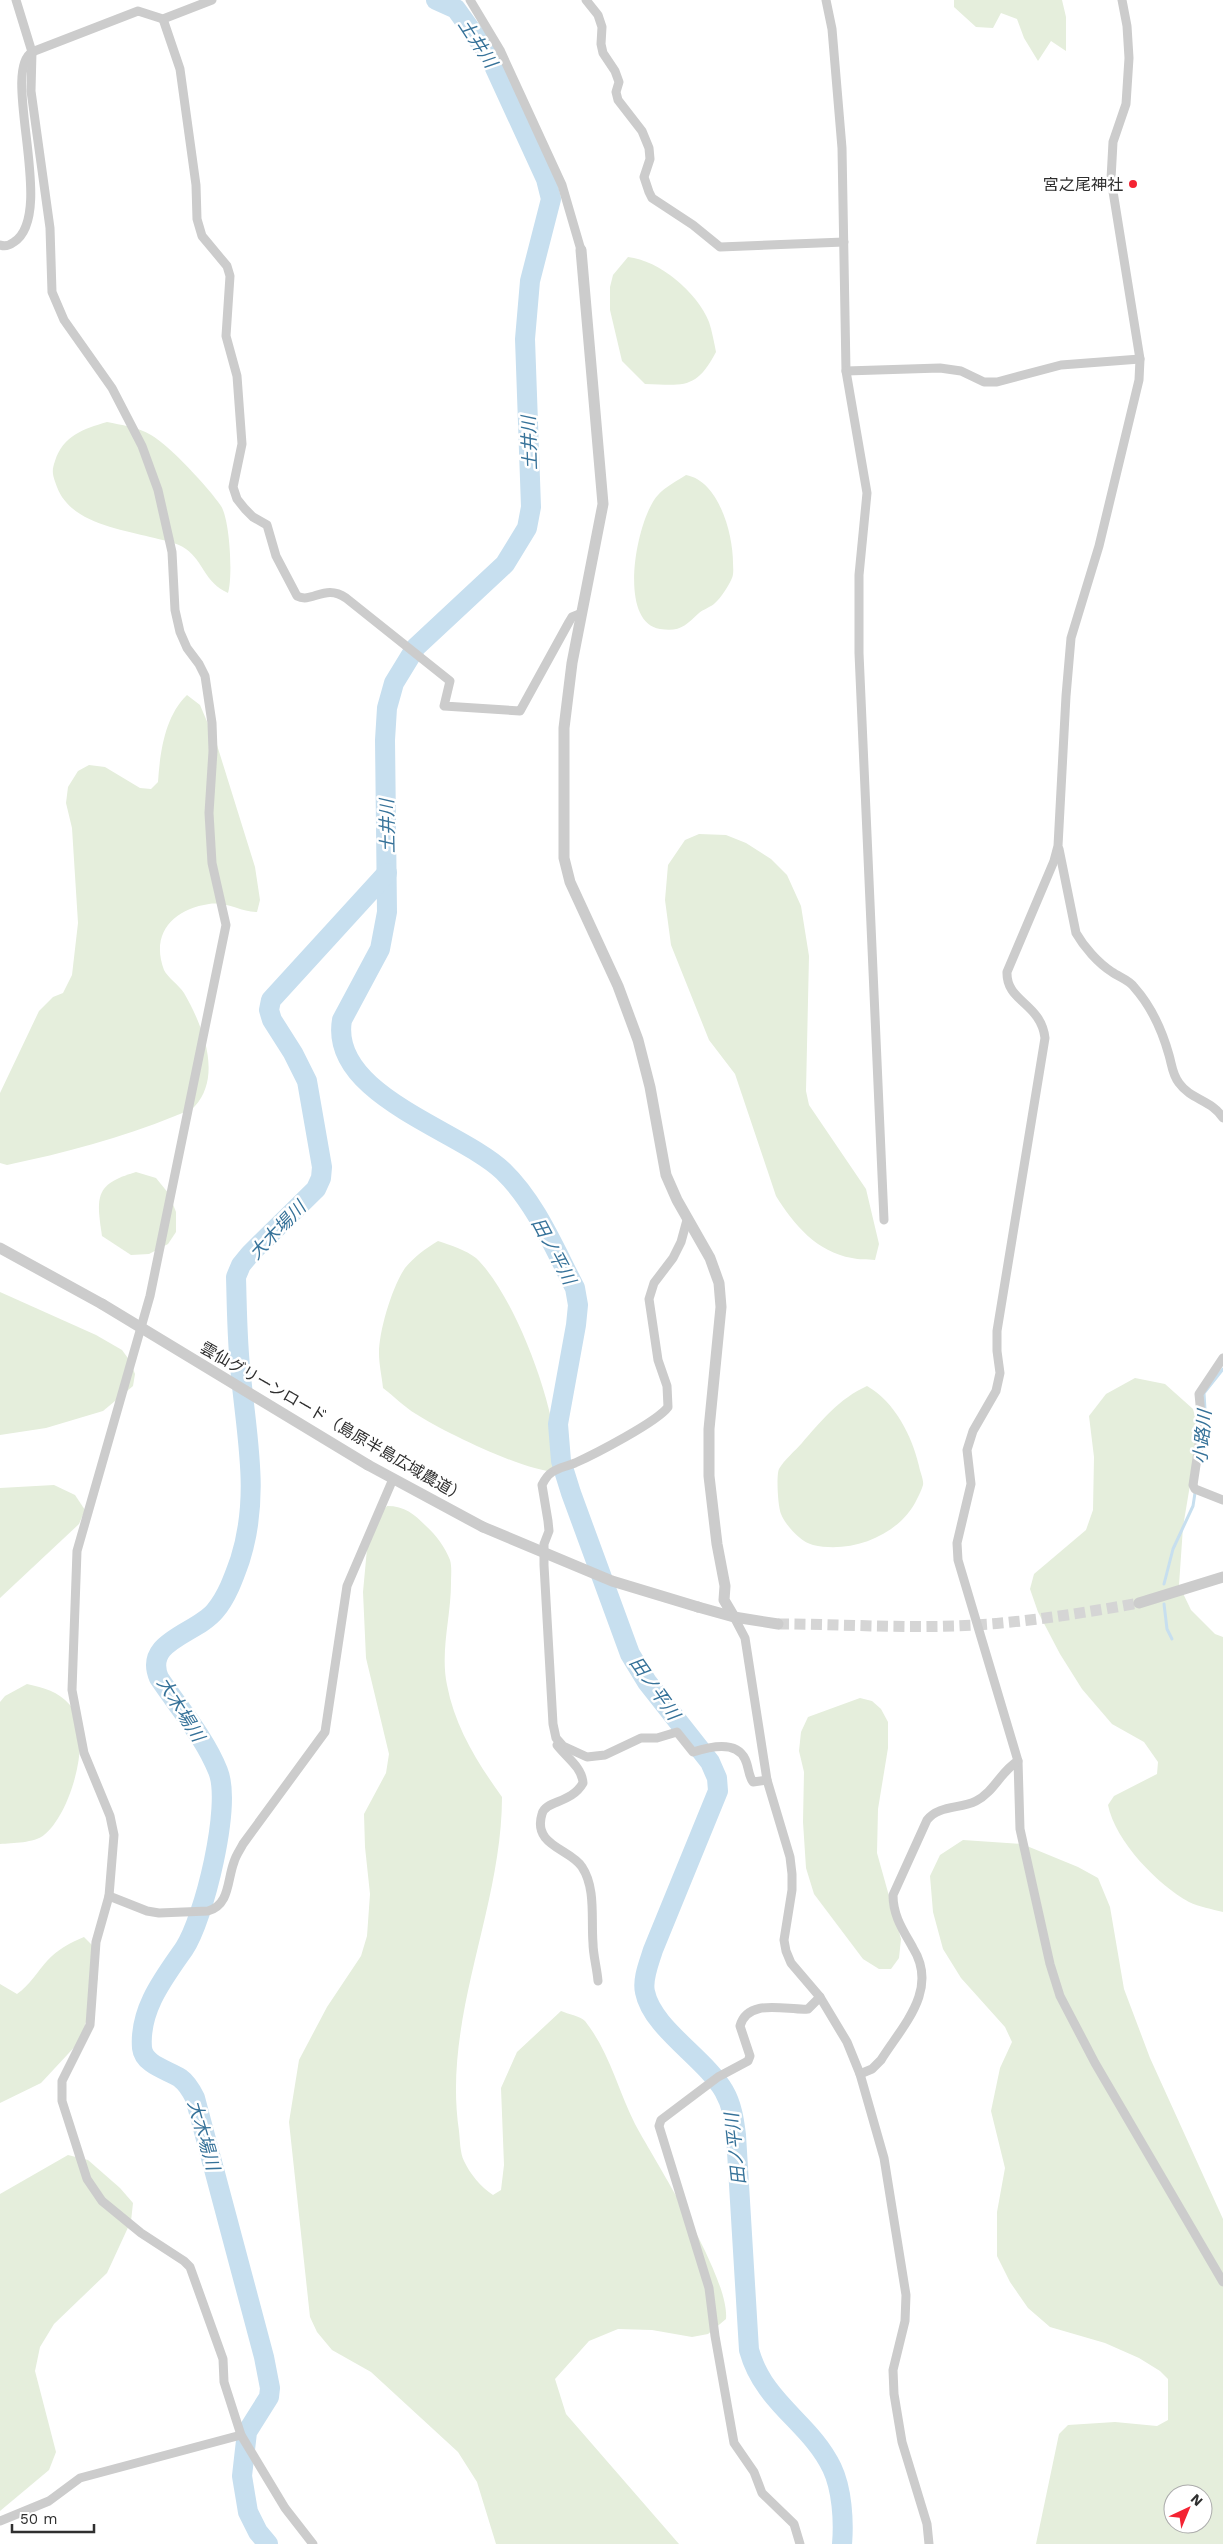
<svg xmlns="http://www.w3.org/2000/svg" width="1223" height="2544" viewBox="0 0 1223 2544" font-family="'Work Sans','Noto Sans JP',sans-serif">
<rect width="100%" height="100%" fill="#fff"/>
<g fill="#e5eedc" fill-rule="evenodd">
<polygon points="954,0 1062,0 1066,17 1066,51 1051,41 1038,61 1024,38 1017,19 1001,13 993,28 976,27 954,7"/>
<path d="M628 257C659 260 698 293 709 322 712 331 714 342 716 352 696 390 684 385 645 384L622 361 610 310V287L613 275Z"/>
<path d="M107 422C121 425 138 427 151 435 169 445 209 488 221 506 230 520 233 577 228 593 204 582 204 562 186 549 176 542 162 540 150 537 118 529 70 522 57 487 53 476 51 472 55 461 63 436 83 429 107 422Z"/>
<path d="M686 475C719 481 733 534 733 563 733 567 734 573 732 578 729 585 721 598 715 603 711 607 704 609 699 613 685 626 680 632 660 629 616 622 637 517 658 495 665 487 677 481 686 475Z"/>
<path d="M187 695 200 705 217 745 255 867 260 900 257 912C241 912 226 901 209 904 174 909 150 933 164 970 168 978 179 985 184 993 202 1024 223 1075 195 1106 191 1111 181 1113 175 1116 121 1138 64 1153 7 1165L0 1163V1093L39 1011 53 997 63 993 72 975 78 923 72 828 66 803 68 787 78 771 89 765 105 767 140 788 151 789 158 782C160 752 165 716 187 695Z"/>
<path d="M699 834 726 835 746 843 771 859 787 875 801 906 809 956 806 1091 809 1105 866 1189 879 1244 875 1260C867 1259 859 1260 852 1258 817 1252 794 1225 776 1196L735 1074 709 1040 671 945 665 900 668 865 685 840Z"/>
<path d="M136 1172 156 1178 169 1194 176 1212V1232L168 1244 149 1254 131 1255 102 1236C96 1196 95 1184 136 1172Z"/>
<path d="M438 1241C450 1245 466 1250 476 1258 516 1296 561 1418 557 1472 526 1472 444 1432 416 1414 404 1407 394 1396 383 1388 382 1377 379 1365 379 1353 379 1331 392 1287 405 1268 414 1257 426 1248 438 1241Z"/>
<polygon points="0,1292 96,1335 122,1350 130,1361 135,1374 133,1386 103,1411 46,1428 0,1435"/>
<path d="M1135 1378 1165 1384 1193 1409 1199 1431 1183 1527 1179 1585 1191 1610 1215 1634 1223 1637V1912C1212 1909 1199 1907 1189 1902 1158 1885 1115 1841 1108 1805L1114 1796 1157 1774 1158 1762 1144 1742 1112 1724 1082 1689 1060 1654 1038 1612 1030 1589 1034 1574 1086 1530 1093 1510 1094 1457 1089 1416 1106 1394Z"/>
<path d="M867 1386C895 1402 912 1436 919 1466 920 1472 924 1480 923 1485 922 1489 919 1495 917 1499 900 1535 852 1554 813 1545 801 1542 786 1526 781 1514 778 1507 776 1476 779 1469 784 1460 795 1451 802 1443 821 1421 840 1398 867 1386Z"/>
<polygon points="54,1485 75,1495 85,1510 79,1524 0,1598 0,1488"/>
<path d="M387 1506C405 1506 414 1514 426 1526 436 1535 445 1547 450 1560 452 1566 451 1576 451 1583 451 1617 440 1651 447 1685 455 1727 477 1762 502 1797 502 1909 442 2018 459 2131 460 2140 460 2153 464 2161 470 2174 481 2187 493 2195L501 2190 504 2165 501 2088 517 2052 561 2011C568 2014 580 2016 585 2021 609 2051 618 2090 635 2124 657 2165 730 2278 726 2319L708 2334 692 2337 652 2330 618 2329 589 2341 555 2379 566 2414 679 2544H496L477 2482 458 2452 371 2372 332 2350 317 2332 310 2317 289 2122 299 2060 327 2007 361 1956 367 1936 370 1894 365 1847 364 1814 386 1773 389 1754 366 1658 363 1592 369 1527Z"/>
<path d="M27 1684C44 1688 58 1691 70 1705 94 1734 71 1814 44 1835 34 1843 13 1843 0 1844V1702L5 1696Z"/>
<polygon points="860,1698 872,1701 881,1709 888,1722 888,1748 878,1809 877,1853 901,1939 899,1958 891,1969 879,1969 863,1959 814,1894 806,1868 803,1822 804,1772 799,1751 801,1732 808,1717"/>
<path d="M963 1840 1022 1844 1078 1867 1098 1878 1110 1907 1124 1989 1150 2058 1223 2219V2544H1036L1059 2434 1068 2425 1115 2422 1157 2426 1168 2420V2379L1160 2371 1139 2358 1105 2343 1050 2327 1028 2308 1010 2282 997 2256V2212L1005 2168 991 2111 1000 2068 1012 2042 1005 2027 961 1978 943 1949 933 1912 930 1876 940 1855ZM1173 2494H1203V2524H1173Z"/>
<path d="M84 1937 95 1948 98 1978 81 2040 41 2083 0 2103V1984L17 1994C30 1985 37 1972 47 1961 58 1949 70 1943 84 1937Z"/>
<polygon points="68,2155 88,2160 120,2188 133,2203 131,2221 107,2273 54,2324 40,2347 35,2371 56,2452 49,2470 0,2511 0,2194"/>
</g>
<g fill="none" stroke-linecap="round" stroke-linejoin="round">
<g stroke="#c7dfef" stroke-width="3">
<polyline points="1206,1426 1204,1393 1223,1369"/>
<polyline points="1164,1584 1173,1549 1193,1506 1195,1493"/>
<polyline points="1164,1604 1167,1629 1172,1639"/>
</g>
<g stroke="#c7dfef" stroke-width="20">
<path d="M436 0 456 9 489 55 546 179 551 199 530 281 525 339 531 507 527 528 505 564 416 647 394 683 387 708 385 740 387 912 380 949 342 1020C329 1095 460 1130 503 1171 536 1203 554 1248 575 1288L578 1305 576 1325 558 1424 561 1461 571 1493 630 1654 647 1682 710 1762 717 1778 718 1791 653 1950C649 1963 642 1979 645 1992 652 2028 705 2058 724 2091 732 2105 734 2119 736 2135L749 2350C764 2404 810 2422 832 2468 842 2489 844 2521 842 2544"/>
<path d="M268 2544 258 2532 248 2512 242 2476 247 2432 269 2397 270 2388 264 2357 195 2098C191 2090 187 2083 180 2078 168 2070 144 2065 142 2048 139 2010 163 1979 184 1949 204 1919 232 1805 218 1771 205 1738 179 1708 159 1678 143 1641 196 1634 215 1611 227 1597 234 1577 240 1560 260 1497 247 1440 241 1376 237 1343 237 1310 236 1277L241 1265 250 1254 316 1189 321 1178 322 1167 307 1081 293 1053 272 1020 269 1010 271 1000 387 873"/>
</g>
<path stroke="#d5d5d5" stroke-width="11" stroke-dasharray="11 5.5" stroke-linecap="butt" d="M778 1624C836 1624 895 1628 954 1626 1016 1624 1077 1614 1139 1603"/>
<g stroke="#ccc" stroke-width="9">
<polyline points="16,0 32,52 31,91 50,228 52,292 64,320 112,388 142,446 158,490 172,552 175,610 180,632 187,648 199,664 205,676 212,723 213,751 209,813 212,863 226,925 150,1296 77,1551 72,1690 84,1753 110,1816 114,1835 109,1896 96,1942 90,2025 62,2081 62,2101 87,2179 102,2201 141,2233 184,2261 190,2267 223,2359 224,2382 241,2435 285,2508 313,2544"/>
<polyline points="470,0 500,50 562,185 581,250"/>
<polyline points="586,0 598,15 602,27 601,44 603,53 615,71 619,82 616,92 618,100 642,131 649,148 650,159 644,177 649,192 652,198 693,225 720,247 844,242"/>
<polyline points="826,0 832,29 842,148 846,371 867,493 859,575 859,653 884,1220"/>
<path d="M1122 0 1127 26 1129 58 1126 104 1113 142 1111 179 1140 359 1139 380 1099 546 1071 638 1066 696 1058 846 1054 861 1007 972C1006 1002 1041 1003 1045 1038L997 1331V1351L1000 1373 996 1391 973 1431 967 1450 971 1484 957 1543 958 1560 1018 1761 1020 1829 1050 1964 1060 1996 1095 2063 1223 2282"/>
<path d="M163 19 180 69 196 185 197 219 202 236 227 266 230 276 226 336 237 376 242 444 233 487 237 499 245 509 253 517 267 525 276 556 297 596C312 604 325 583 346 598L450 681 444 706 520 711 569 622 572 617 582 613"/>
<path d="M0 245C5 247 10 245 14 242 57 214 0 72 32 52L138 11 163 19 212 0"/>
<polyline points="846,371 940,368 961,371 984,382 997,382 1061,365 1140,359"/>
<path d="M1059 849 1076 933C1084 947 1098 963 1112 972 1119 977 1129 980 1134 987 1151 1006 1162 1030 1169 1055 1172 1065 1172 1074 1179 1083 1191 1100 1212 1100 1223 1118"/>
<path d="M687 1220 681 1242 673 1258 654 1283 649 1299 658 1360 667 1386 668 1407C657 1422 595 1454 575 1463 560 1469 550 1468 542 1485L548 1521 549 1531 544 1544V1565L553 1724 556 1738 563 1746 587 1757 605 1755 641 1738H657L677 1732 693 1752C709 1747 736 1740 745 1759 749 1767 748 1775 753 1782L767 1780"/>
<polyline points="1223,1358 1199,1394 1202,1425 1193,1485 1195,1489 1223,1500"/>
<polyline points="734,1617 745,1638 767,1780 790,1857 792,1874 792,1890 784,1940 786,1951 791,1963 820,1997 847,2042 860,2074 884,2158 906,2295 905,2321 893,2370 894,2394 902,2442 927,2524 929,2544"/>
<path d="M557 1745C566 1757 582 1767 583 1783 571 1804 546 1800 542 1814 532 1846 571 1849 582 1867 596 1888 591 1919 593 1943 593 1955 597 1968 598 1981"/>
<path d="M109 1896 147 1911 159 1913 208 1911C230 1905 227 1880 234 1862 236 1855 240 1850 243 1844L325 1732 347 1586 393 1479"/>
<path d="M860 2074 872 2069 881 2060C903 2025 939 1990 913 1948 903 1930 893 1916 893 1895L927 1820C939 1805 960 1809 976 1801 994 1792 1001 1771 1018 1761"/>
<polyline points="0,2521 49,2501 80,2478 241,2435"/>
<path d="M800 2544 794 2524 762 2493 754 2472 734 2443 715 2336 709 2288 659 2126 661 2120 718 2077 748 2061 750 2056 740 2026C748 1997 788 2011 808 2009L820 1997"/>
</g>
<g stroke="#ccc" stroke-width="11">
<polyline points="581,250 603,504 572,663 564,728 564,858 570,882 618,986 638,1040 650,1087 666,1175 677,1200 710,1258 719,1283 721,1307 709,1429 709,1476 717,1544 725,1586 724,1600 734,1617"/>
<polyline points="0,1248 102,1304"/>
<polyline points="368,1465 483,1527"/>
<polyline points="1139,1603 1223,1577"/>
<polyline points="698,1607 734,1617 778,1624"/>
</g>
<g stroke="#ccc" stroke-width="11">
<polyline points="102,1304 368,1465"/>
<polyline points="483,1527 612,1581 698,1607"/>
</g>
</g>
<circle fill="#f42332" stroke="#fff" stroke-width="2" cx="1133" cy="184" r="5"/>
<g text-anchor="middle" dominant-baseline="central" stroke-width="5" stroke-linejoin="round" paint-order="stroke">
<g font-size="16" fill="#2f2f2f" stroke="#fff" text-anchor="end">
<text x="1123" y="184">宮之尾神社</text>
</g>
<g font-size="16" fill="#2f2f2f" stroke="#fff">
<text transform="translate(333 1422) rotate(30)">雲仙グリーンロード（島原半島広域農道）</text>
</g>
<g font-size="18" font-style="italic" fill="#367299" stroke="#fff">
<text transform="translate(478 43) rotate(57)">土井川</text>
<text transform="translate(529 443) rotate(-92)">土井川</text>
<text transform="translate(387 826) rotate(-91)">土井川</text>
<text transform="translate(277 1230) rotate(-46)">大木場川</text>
<text transform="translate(554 1251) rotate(62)">田ノ平川</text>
<text transform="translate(1202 1437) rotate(-85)">小路川</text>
<text transform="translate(655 1688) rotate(55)">田ノ平川</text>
<text transform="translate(181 1709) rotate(58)">大木場川</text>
<text transform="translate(204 2135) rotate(74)">大木場川</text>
<text transform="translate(735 2149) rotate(-96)">田ノ平川</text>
</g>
</g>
<g transform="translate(1188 2509) rotate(44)"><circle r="24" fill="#ffffff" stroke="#acacac"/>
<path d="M0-4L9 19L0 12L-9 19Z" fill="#f42332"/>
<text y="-8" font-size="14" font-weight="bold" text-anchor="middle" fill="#2f2f2f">N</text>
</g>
<path d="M12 2524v8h82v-8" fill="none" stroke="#2f2f2f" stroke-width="2.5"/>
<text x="20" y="2524" font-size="15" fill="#2f2f2f" stroke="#ffffff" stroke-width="4" paint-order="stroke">50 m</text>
</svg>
